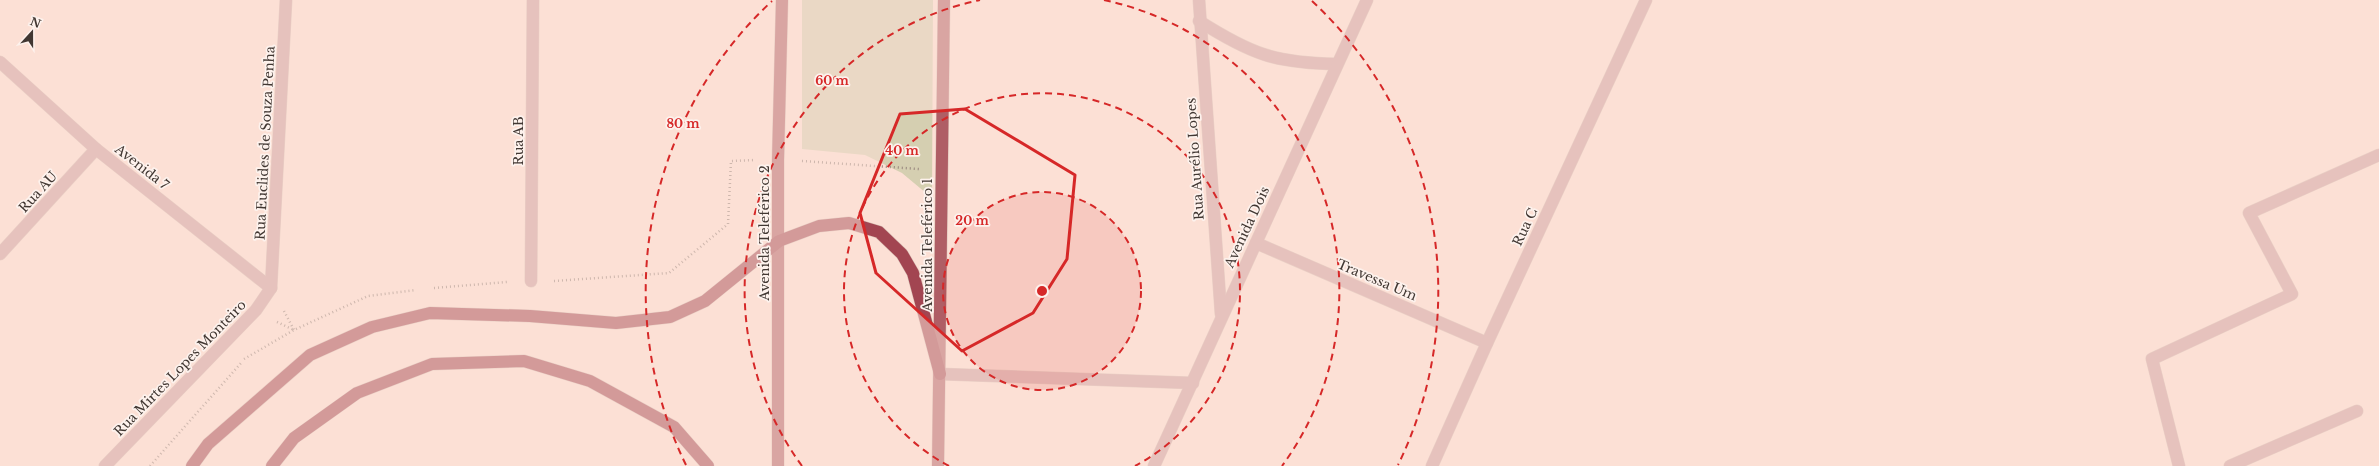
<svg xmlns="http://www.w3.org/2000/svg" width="2379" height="466" viewBox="0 0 2379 466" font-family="'Libre Baskerville',serif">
<rect width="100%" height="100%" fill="#fce0d5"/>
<polygon fill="#d5cfb1" points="802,0 933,0 932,198 902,173 865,155 802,149"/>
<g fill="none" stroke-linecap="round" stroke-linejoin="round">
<defs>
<g id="minor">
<polyline points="1199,0 1221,314"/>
<path d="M1199 21C1251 54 1275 63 1337 64"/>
<polyline points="0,62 96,149 271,288"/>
<polyline points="1256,243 1487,343"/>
<polyline points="0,254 96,149"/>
<polyline points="531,281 533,0"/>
<polyline points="271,288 286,0"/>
<polyline points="940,374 1193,383"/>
<polyline points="105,466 256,310 271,288"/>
<polyline points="1154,466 1367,0"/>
<polyline points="1432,466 1487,343 1646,0"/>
<polyline points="2179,466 2152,359 2292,294 2249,213 2379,155"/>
<polyline points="2230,466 2357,411"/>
</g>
<g id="major">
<polyline points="778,466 778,160 782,0"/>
<polyline points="938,466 944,0"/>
</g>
<g id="highway">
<polyline points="192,466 208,444 310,355 372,327 430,313 530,316 616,323 670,317 705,301 779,241 819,226 849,223 879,232 902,254 913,273 940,374"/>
<polyline points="272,466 294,438 357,393 432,364 524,361 590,381 674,427 708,466"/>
</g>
</defs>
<use href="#minor" stroke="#d7beb4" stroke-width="13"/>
<use href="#major" stroke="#d7beb4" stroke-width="13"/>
<use href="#highway" stroke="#d7beb4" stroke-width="13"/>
<g stroke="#97857d" stroke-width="2.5" stroke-dasharray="1 3" stroke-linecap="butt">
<polyline points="802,161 919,169"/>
<polyline points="554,281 669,273 728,224 731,161 755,160"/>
<polyline points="434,288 507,282"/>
<polyline points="284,311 294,330"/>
<polyline points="277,322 294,330"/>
<polyline points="244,359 294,330 368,296 416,290"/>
<polyline points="150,466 241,363"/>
</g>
<use href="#minor" stroke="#cc9ea0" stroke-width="12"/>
<use href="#major" stroke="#af5e65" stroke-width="12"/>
<use href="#highway" stroke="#a24551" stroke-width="12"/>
</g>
<path d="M0 0H2379V466H0ZM965 109 1075 175 1067 259 1033 313 962 351 876 273 860 213 900 114Z" fill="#fce0d5" fill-opacity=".55" fill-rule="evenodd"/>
<path fill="none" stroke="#d62828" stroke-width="3" stroke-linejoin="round" d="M965 109 1075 175 1067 259 1033 313 962 351 876 273 860 213 900 114Z"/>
<circle cx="1042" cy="291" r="99" fill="#d62828" fill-opacity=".12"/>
<g fill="none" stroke="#d62828" stroke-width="2" stroke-dasharray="7 5">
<circle cx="1042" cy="291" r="99"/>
<path d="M949 466A198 198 0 1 1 1135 466"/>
<path d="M802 466A297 297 0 0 1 980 0M1104 0A297 297 0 0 1 1282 466"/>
<path d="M686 465A396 396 0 0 1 772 1M1312 1A396 396 0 0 1 1398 465"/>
</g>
<g text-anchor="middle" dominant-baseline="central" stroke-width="3.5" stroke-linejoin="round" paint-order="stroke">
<g font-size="13" fill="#413732" stroke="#fdf2ed">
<text transform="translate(518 141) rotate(-90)">Rua AB</text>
<text transform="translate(265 143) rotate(-87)">Rua Euclides de Souza Penha</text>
<text transform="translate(1195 159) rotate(-94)">Rua Aurélio Lopes</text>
<text transform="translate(142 167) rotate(38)">Avenida 7</text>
<text transform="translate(38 192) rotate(-48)">Rua AU</text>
<text transform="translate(1247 227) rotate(-65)">Avenida Dois</text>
<text transform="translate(1525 227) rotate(-65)">Rua C</text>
<text transform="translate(764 233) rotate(-90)">Avenida Teleférico 2</text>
<text transform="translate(927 245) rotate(-90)">Avenida Teleférico 1</text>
<text transform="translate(1377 280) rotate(23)">Travessa Um</text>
<text transform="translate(180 368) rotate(-46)">Rua Mirtes Lopes Monteiro</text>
</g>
</g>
<circle cx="1042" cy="291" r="6" fill="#d62828" stroke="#fdf2ed" stroke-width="2"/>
<g font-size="12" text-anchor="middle" font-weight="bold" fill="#d62828" stroke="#fdf2ed" stroke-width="3.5" stroke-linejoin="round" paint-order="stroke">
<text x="832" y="85">60 m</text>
<text x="683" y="128">80 m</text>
<text x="902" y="155">40 m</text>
<text x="972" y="225">20 m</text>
</g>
<g transform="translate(32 32) rotate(21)" stroke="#fdf2ed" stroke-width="3" paint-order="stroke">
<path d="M0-3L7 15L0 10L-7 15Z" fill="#413732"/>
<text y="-6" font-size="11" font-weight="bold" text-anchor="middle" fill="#413732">N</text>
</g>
</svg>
